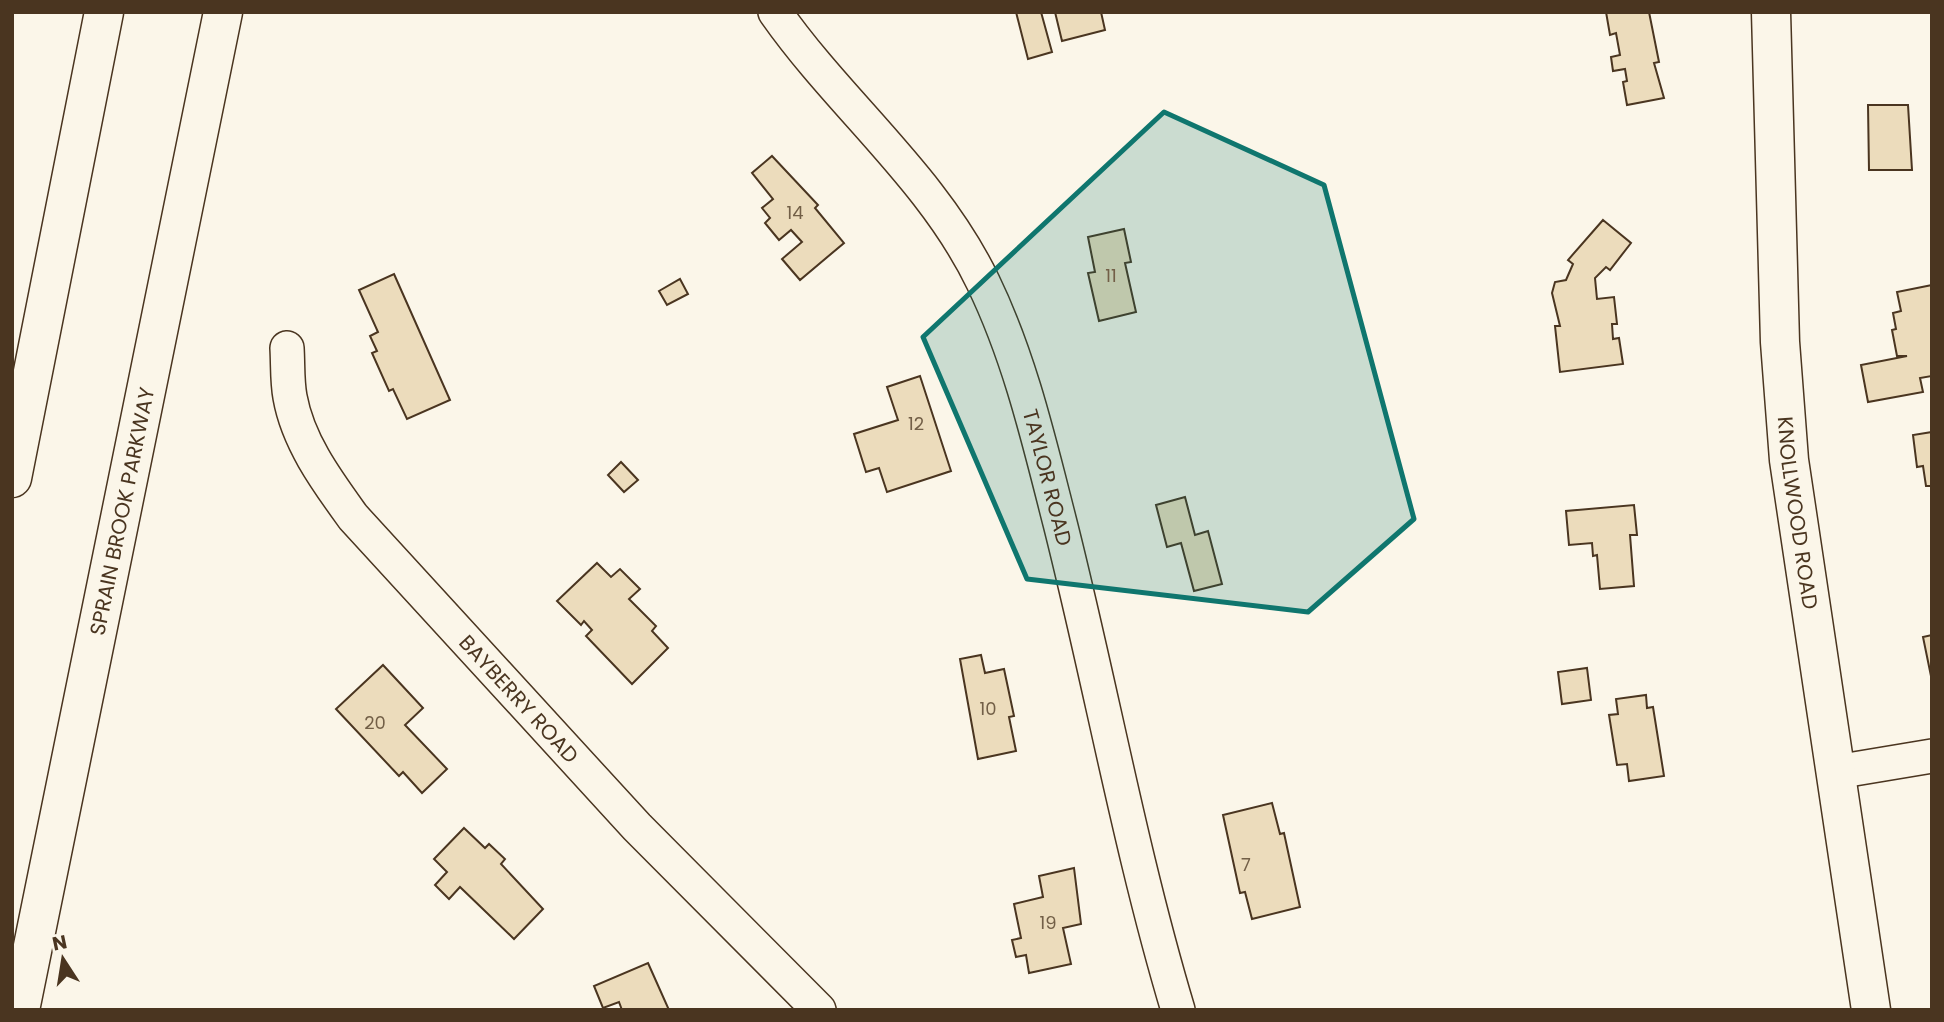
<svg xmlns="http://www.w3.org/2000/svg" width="1944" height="1022" viewBox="0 0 1944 1022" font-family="Poppins,sans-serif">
<rect width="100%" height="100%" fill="#fbf6e9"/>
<g fill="#ecdcbc" stroke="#4a3520" stroke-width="2">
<polygon points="1016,12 1041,12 1052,52 1028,59"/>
<polygon points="1055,12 1101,12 1105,30 1062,41"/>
<polygon points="1606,12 1649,12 1659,62 1654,63 1664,98 1627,105 1623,82 1627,81 1625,69 1613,71 1611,57 1620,55 1616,33 1610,35"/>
<polygon points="1868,105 1908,105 1912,170 1869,170"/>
<polygon points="772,156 818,205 815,208 844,243 800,280 782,259 802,242 791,230 779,240 765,223 770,218 762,208 773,199 752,173"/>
<polygon points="1603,220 1631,243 1610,270 1606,267 1595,278 1597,299 1614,297 1617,324 1612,324 1613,339 1619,338 1623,364 1560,372 1555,326 1560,326 1552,293 1555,282 1566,280 1573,264 1568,260"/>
<polygon points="1124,229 1131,262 1125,263 1136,312 1099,321 1088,273 1095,272 1088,237"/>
<polygon points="394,274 450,400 407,419 393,389 389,391 372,353 377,351 370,336 378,332 359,290"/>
<polygon points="680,279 688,294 667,305 659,291"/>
<polygon points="1932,285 1932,376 1920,378 1923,392 1868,402 1861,365 1907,356 1897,356 1892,330 1896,329 1893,313 1901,311 1897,292"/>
<polygon points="920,376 951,471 887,492 879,468 866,472 854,434 898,420 887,387"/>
<polygon points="1932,432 1932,486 1926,486 1923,466 1917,467 1913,435"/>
<polygon points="621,462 638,480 624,492 608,475"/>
<polygon points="1185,497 1195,535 1208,531 1222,584 1194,591 1181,543 1167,547 1156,505"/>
<polygon points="1634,505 1637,535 1630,535 1634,586 1600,589 1597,555 1593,556 1592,543 1569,545 1566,511"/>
<polygon points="597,563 611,577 620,569 640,589 629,599 656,626 652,631 668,648 632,684 586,636 592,630 584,621 581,625 557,601"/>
<polygon points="1932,635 1932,681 1923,637"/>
<polygon points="981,655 985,673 1004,669 1014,716 1009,717 1016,751 978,759 960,659"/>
<polygon points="383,665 423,708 405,725 447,769 422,793 403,772 399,776 336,709"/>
<polygon points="1587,668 1591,700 1562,704 1558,672"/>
<polygon points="1646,695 1647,708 1653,707 1664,776 1629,781 1627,764 1617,765 1609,715 1618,714 1616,699"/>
<polygon points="1272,803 1280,834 1284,833 1300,907 1252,919 1245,892 1240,893 1223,815"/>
<polygon points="464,828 485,848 489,844 505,859 501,864 543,909 514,939 460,887 449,899 435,885 447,872 434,859"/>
<polygon points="1074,868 1081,924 1063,928 1071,964 1029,973 1026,955 1016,957 1012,940 1021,938 1014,904 1043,897 1039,876"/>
<polygon points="648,963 669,1010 622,1010 619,1002 603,1008 594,986"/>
</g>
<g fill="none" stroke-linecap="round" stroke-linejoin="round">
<defs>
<g id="minor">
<path id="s1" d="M775 12C840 105 933 178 983 282 1020 358 1039 441 1060 523 1101 685 1130 850 1178 1010"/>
<path id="s2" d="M287 348C288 364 287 381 290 397 298 442 327 481 353 517L637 827 819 1010"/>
<polyline points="1836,772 1932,756"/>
</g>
<g id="major">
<path id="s3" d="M1771 12 1780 342 1789 460 1871 1010"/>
</g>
<g id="highway">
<polyline points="12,478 104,12"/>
<path id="s4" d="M20 1010 223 12"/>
</g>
</defs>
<use href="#minor" stroke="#4a3520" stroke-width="36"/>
<use href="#major" stroke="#4a3520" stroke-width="41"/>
<use href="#highway" stroke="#4a3520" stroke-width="41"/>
<use href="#minor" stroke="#fbf6e9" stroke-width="33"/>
<use href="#major" stroke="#fbf6e9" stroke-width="38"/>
<use href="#highway" stroke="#fbf6e9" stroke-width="38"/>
</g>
<path fill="#0f766e" fill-opacity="0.2" stroke="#0f766e" stroke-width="5" stroke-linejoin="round" d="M1164 112 1324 185 1414 519 1308 612 1027 579 923 337Z"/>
<g text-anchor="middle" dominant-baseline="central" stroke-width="5" stroke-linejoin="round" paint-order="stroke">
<g font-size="18" fill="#725f47">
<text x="795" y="212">14</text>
<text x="1111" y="275">11</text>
<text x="916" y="423">12</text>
<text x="988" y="708">10</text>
<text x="375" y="722">20</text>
<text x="1246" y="864">7</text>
<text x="1048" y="922">19</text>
</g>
<g font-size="21" fill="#4a3520" stroke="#fbf6e9">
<text stroke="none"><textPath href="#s1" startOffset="548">TAYLOR ROAD</textPath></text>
<text stroke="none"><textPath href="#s4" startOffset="509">SPRAIN BROOK PARKWAY</textPath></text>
<text stroke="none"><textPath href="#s3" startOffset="502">KNOLLWOOD ROAD</textPath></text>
<text stroke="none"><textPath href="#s2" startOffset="432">BAYBERRY ROAD</textPath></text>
</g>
</g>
<rect width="1944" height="1022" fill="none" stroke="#4a3520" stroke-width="28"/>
<g transform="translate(63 959) rotate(348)" stroke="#fbf6e9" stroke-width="5" paint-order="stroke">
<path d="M0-5L12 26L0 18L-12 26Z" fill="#4a3520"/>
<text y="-10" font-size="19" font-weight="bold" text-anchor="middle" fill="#4a3520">N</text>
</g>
</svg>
